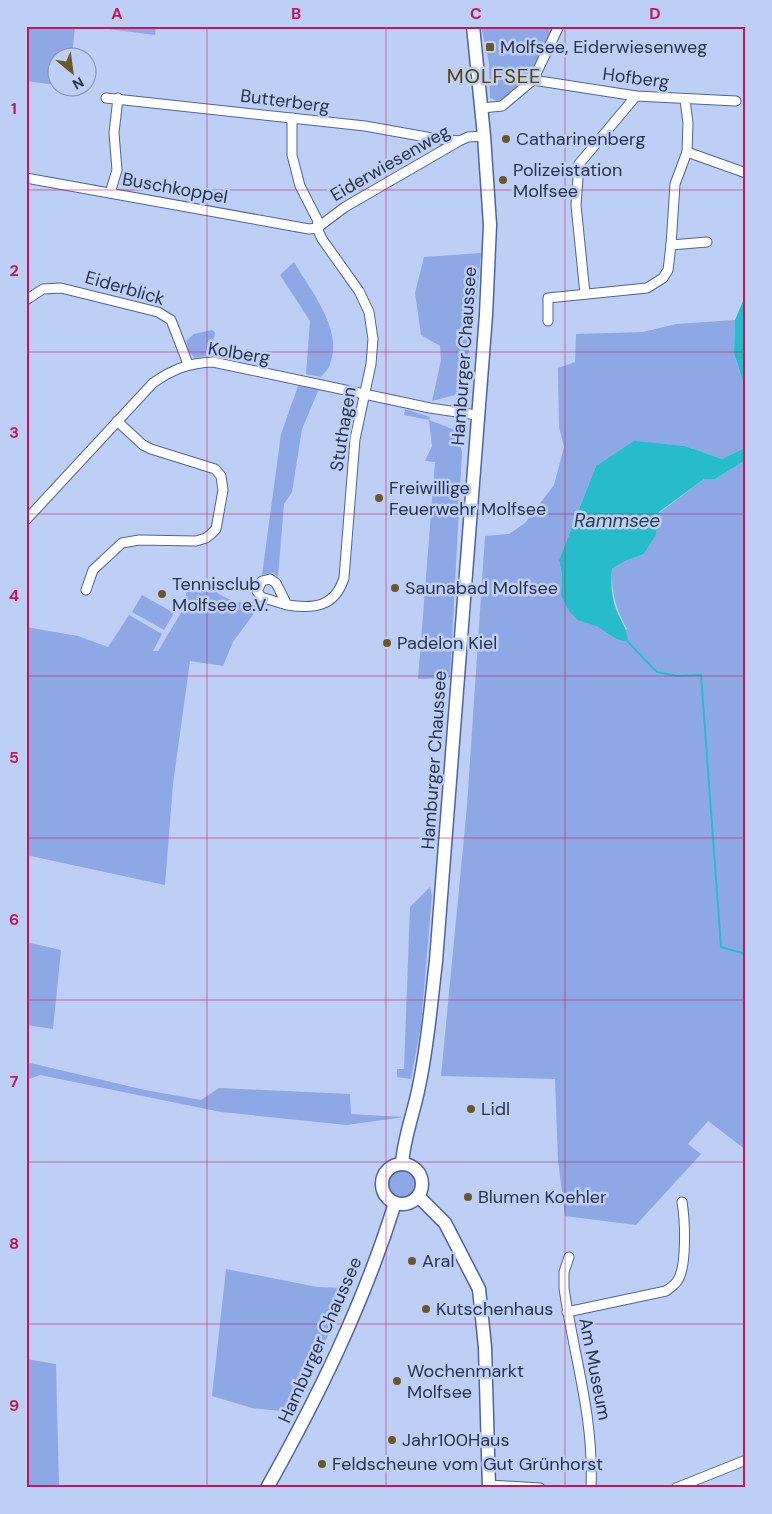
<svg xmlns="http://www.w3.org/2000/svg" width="772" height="1514" viewBox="0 0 772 1514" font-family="'DM Sans',sans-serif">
<rect width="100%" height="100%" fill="#bdcff5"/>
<g fill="#8da8e5">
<polygon points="26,26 75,26 72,57 58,58 57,85 26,81"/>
<polygon points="85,26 156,26 155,35"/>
<path d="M481 26H552L554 29C541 54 526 91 497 101L490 98 489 63Z"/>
<polygon points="481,253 475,313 463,385 455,395 432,401 441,360 440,346 421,335 415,293 424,257"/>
<path d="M294 262C310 290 344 330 330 364 329 369 324 373 321 377L306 374 310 321 280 275Z"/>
<path d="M735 320 734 353 746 391V447L722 459 685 446 634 442 596 466 559 560 562 575 561 595 579 620 598 627 616 639 627 629C616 609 611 592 612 569L625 561 644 554 656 535 659 513 704 479H715L746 460V1150L708 1121 688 1144 701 1154 636 1225 565 1216 558 1160 555 1079 441 1076 467 806 485 536 509 534 525 523 554 485 564 447 559 427 558 368 575 362 576 334 643 332 676 324Z"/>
<polygon points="212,330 215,332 211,355 195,358 189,352 186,341 194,334"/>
<polygon points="298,386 319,389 302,429 292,492 284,504 278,577 272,573 262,575 281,434"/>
<polygon points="405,409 430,417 429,420 455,430 462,452 450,678 418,679 435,462 425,461 432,446 429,420 404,415"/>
<path d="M201 579 208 582 206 585C215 591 224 598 234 601 244 605 251 599 261 604L233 642 223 666 190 661 173 784 165 885 26 855V627L78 636 108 647 129 615 162 634 153 651H158L188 601 185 600 187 588Z"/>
<polygon points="142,595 174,613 164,630 132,612"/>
<polygon points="430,887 432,896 421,1025 411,1079 397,1077 397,1069 404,1069 410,907"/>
<polygon points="26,942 61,950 53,1029 26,1025"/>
<polygon points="26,1062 145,1090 201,1100 219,1088 350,1094 351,1114 404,1117 347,1125 221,1112 40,1075 26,1080"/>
<circle cx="402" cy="1184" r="16"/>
<polygon points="226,1269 317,1287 351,1288 291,1412 252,1408 212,1396"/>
<polygon points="26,1359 56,1364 59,1488 26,1488"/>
</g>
<g fill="#27bccb">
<polygon points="746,294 746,391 734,353 735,320"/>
<path d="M634 441 685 446 722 459 746 447V460L715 479H704L659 512 656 535 644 554 625 561 612 569C611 582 611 596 616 609 621 622 627 626 628 642L616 639 598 627 578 620 569 611 561 595 562 575 559 560 596 466Z"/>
</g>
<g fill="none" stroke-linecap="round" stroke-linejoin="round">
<polyline stroke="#27bccb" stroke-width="2" points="628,642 657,672 677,676 701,675 721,947 746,954"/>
<defs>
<g id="minor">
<polyline points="533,80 636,96 736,101"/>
<polyline points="106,98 365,126 432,138 459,141"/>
<polyline points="482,108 502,106 533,80 559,26"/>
<polyline points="687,152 746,173"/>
<polyline points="26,178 309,229 317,228"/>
<polyline points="110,193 117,170 114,133 118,98"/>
<polyline points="317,228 345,207 459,141 468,137 484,136"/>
<polyline points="671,245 675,184 687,152 688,123 685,100"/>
<polyline points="585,294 576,205 579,164 636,96"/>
<polyline points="26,300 43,289 61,288 158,312 171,320 188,364"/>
<polyline points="548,321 548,298 647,288 663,278 668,270 671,245 707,242"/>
<path d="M26 520 153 383C173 369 189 363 213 362L430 408 477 415"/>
<polyline points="86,590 93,570 122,543 139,540 196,541 206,538 211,534 216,529 223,490 221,476 215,469 151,449 143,445 117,421"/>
<path d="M287 605 261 597 257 591 262 581 270 579 276 583 287 605C314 609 335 607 344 578L355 439 371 364 373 339 369 312 359 291 322 239 317 228 318 221 300 186 292 155V118"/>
<path d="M569 1257 564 1272V1288C574 1358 594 1415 591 1488"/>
<path d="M567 1312 666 1291C670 1288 675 1285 678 1280 687 1265 685 1220 682 1202"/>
<polyline points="489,1485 540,1488"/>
<polyline points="676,1488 746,1460"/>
</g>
<g id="secondary">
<circle cx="402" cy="1184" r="20"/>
<path d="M402 1164C404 1136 414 1113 419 1086 428 1044 431 1003 436 961L486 315 490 225 484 136 473 26"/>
<polyline points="418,1196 445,1223 479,1289 485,1347 489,1488"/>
<path d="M267 1488C318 1397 364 1303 395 1203"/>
</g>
</defs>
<use href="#minor" stroke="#4c649d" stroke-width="11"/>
<use href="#secondary" stroke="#4c649d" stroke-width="15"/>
<use href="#minor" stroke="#fff" stroke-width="9"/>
<use href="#secondary" stroke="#fff" stroke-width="12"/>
</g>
<path fill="none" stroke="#c2185b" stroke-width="1" stroke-opacity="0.55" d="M207 26V1488M386 26V1488M565 26V1488M26 190H746M26 352H746M26 514H746M26 676H746M26 838H746M26 1000H746M26 1162H746M26 1324H746"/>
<g fill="#6c5726" stroke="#bdcff5" stroke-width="2">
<rect x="485" y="42" width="10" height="10" rx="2.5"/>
<circle cx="506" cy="139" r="5"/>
<circle cx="503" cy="180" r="5"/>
<circle cx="379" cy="498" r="5"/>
<circle cx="395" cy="588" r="5"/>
<circle cx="162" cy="594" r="5"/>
<circle cx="387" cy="643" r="5"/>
<circle cx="471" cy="1109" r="5"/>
<circle cx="468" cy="1197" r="5"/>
<circle cx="412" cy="1261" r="5"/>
<circle cx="426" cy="1309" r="5"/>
<circle cx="397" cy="1381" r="5"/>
<circle cx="392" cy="1440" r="5"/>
<circle cx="322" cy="1464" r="5"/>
</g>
<g text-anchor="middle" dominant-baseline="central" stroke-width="5" stroke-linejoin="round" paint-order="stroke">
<g font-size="18" fill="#27324b" stroke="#bdcff5" text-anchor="start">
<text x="500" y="47">Molfsee, Eiderwiesenweg</text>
<text x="516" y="139">Catharinenberg</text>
<text x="513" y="170">Polizeistation<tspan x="513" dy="21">Molfsee</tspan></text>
<text x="389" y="488">Freiwillige<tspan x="389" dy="21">Feuerwehr Molfsee</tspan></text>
<text x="172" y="584">Tennisclub<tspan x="172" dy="21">Molfsee e.V.</tspan></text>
<text x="405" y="588">Saunabad Molfsee</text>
<text x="397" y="643">Padelon Kiel</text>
<text x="481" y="1109">Lidl</text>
<text x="478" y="1197">Blumen Koehler</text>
<text x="422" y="1261">Aral</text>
<text x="436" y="1309">Kutschenhaus</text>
<text x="407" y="1371">Wochenmarkt<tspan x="407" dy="21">Molfsee</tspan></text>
<text x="402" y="1440">Jahr100Haus</text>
<text x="332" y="1464">Feldscheune vom Gut Grünhorst</text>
</g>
<g font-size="18" fill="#27324b" stroke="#bdcff5">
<text transform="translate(636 78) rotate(7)">Hofberg</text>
<text transform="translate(285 101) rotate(7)">Butterberg</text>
<text transform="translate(390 163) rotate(-30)">Eiderwiesenweg</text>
<text transform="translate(175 188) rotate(10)">Buschkoppel</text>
<text transform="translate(125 288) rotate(16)">Eiderblick</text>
<text transform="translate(239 353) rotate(9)">Kolberg</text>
<text transform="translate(464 356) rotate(-86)">Hamburger Chaussee</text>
<text transform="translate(343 429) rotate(-81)">Stuthagen</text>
<text transform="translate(434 760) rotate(-86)">Hamburger Chaussee</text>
<text transform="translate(320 1340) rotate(-66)">Hamburger Chaussee</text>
<text transform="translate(595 1369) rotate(79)">Am Museum</text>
</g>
<g font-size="19" font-style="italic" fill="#244144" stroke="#bdcff5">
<text x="617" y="520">Rammsee</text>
</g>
<g font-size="20" letter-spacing="1" fill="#574000" stroke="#bdcff5">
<text x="494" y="76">MOLFSEE</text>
</g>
</g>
<rect width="772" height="1514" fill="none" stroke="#bdcff5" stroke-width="55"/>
<g transform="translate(72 72) rotate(151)"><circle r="24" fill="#bdcff5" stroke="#8190b1"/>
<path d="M0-4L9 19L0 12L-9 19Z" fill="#6c5726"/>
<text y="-8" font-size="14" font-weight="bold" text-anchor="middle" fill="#27324b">N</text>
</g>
<rect x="28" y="28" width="716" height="1458" fill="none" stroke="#c2185b" stroke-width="2"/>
<g font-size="16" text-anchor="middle" font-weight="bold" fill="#c2185b">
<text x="117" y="19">A</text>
<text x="296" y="19">B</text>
<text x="476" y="19">C</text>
<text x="655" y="19">D</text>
<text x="14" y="114">1</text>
<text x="14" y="276">2</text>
<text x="14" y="438">3</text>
<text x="14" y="601">4</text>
<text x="14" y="763">5</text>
<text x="14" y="925">6</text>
<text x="14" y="1087">7</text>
<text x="14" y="1249">8</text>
<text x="14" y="1411">9</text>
</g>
</svg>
